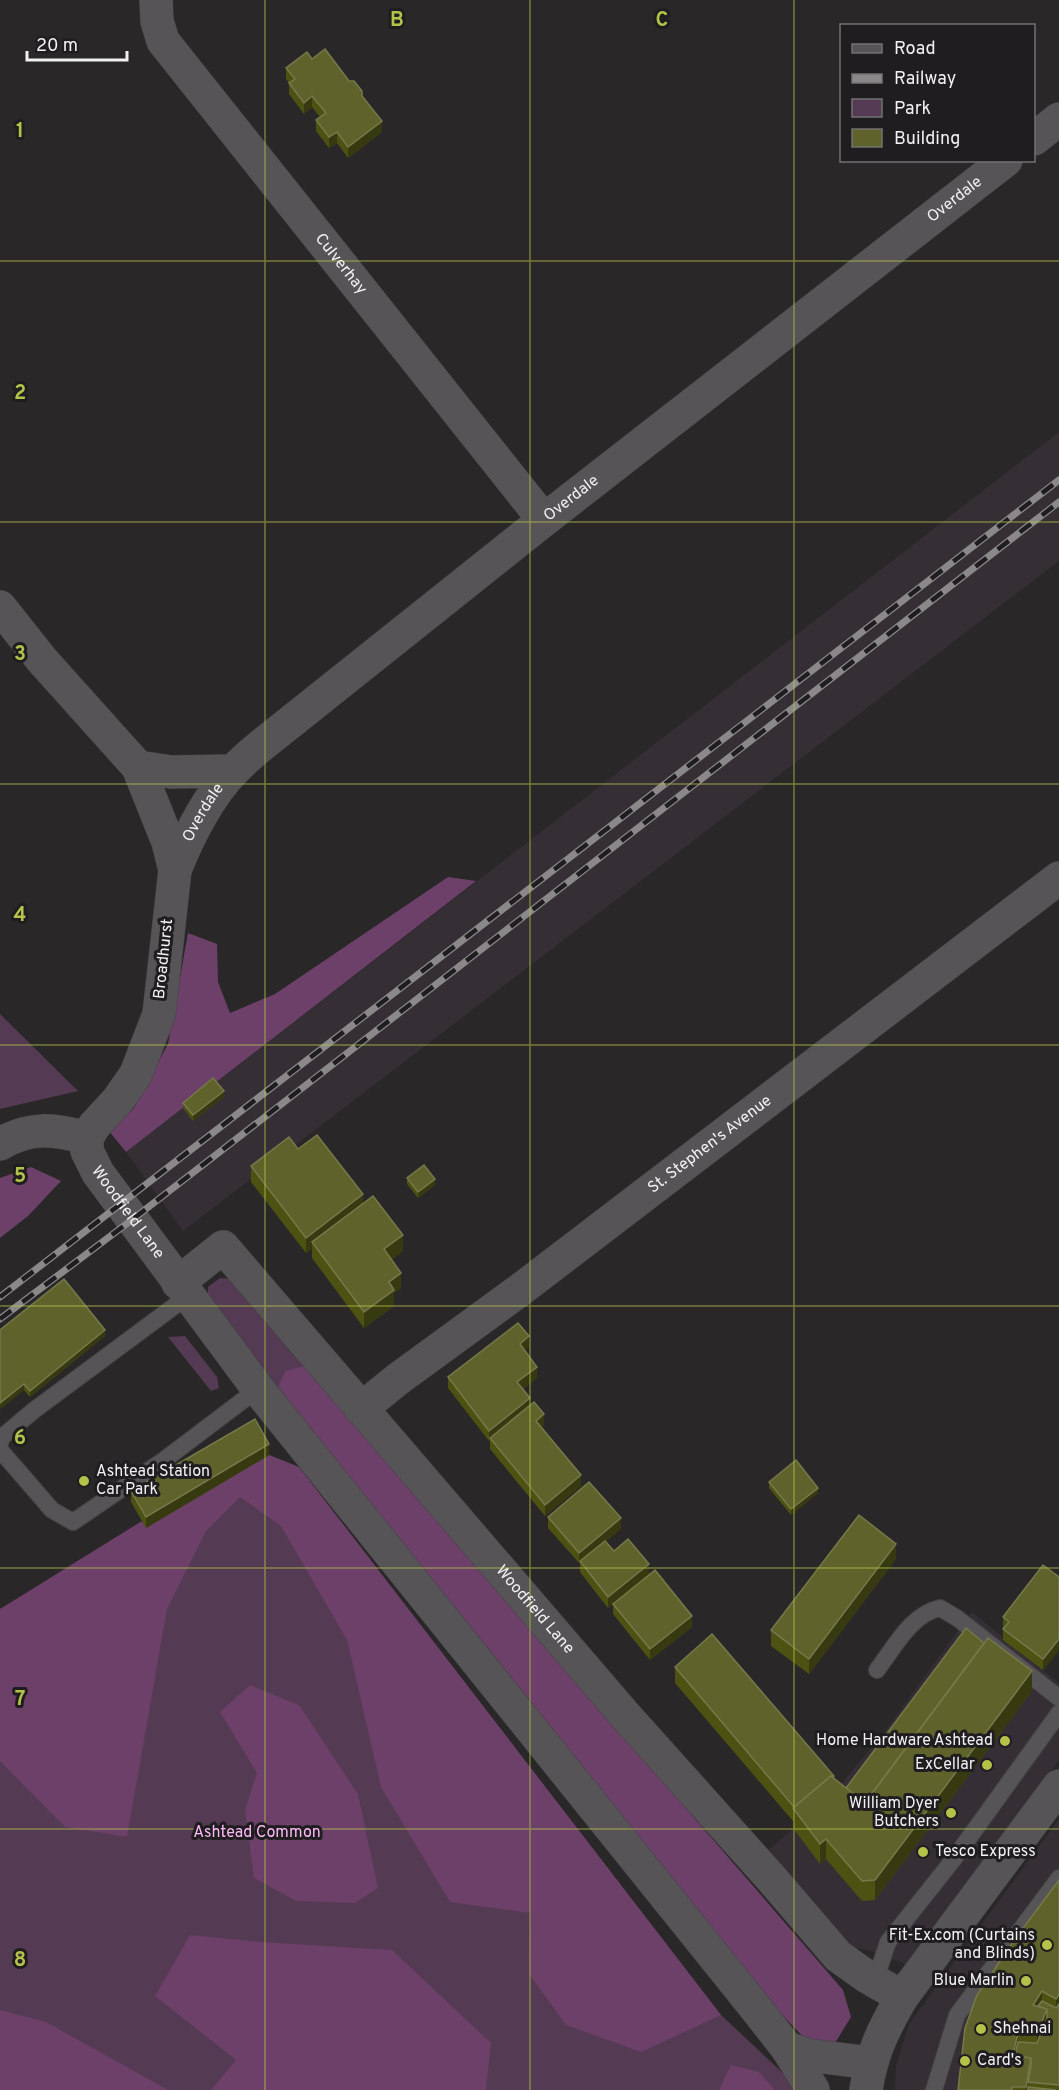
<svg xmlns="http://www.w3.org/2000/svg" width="1059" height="2090" viewBox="0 0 1059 2090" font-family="Overpass,sans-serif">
<rect width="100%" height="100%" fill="#292728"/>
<g fill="#352f35">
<polygon points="1059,432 1059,561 183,1231 126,1152"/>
<polygon points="972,1612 1059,1683 1059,1760 905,1964 868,1950 843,1946 764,1854 831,1796 882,1735"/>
<polygon points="1059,1819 1059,2090 895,2090 896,2066 909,2024"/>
</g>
<g fill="#543a52">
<polygon points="0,1014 1,1015 78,1091 0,1109"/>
<polygon points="220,1278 233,1279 304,1366 278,1388 208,1300 208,1287"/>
<polygon points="185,1336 217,1377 219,1388 211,1391 168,1337"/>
<polygon points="269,1455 299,1467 721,2015 801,2090 0,2090 0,1609"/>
</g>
<g fill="#6c4069">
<polygon points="448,877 476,881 126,1152 109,1131 133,1109 168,1044 188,933 217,944 218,982 230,1013 275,994"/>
<polygon points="31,1167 61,1181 28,1216 0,1238 0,1178"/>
<polygon points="304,1366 843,1990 851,2017 835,2043 806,2040 771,2003 278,1388 285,1371"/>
<polygon points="269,1455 299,1467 721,2015 641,2052 566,2025 529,1974 530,1913 450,1902 381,1787 347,1640 281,1526 240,1497 206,1531 167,1609 127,1837 65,1827 0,1761 0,1609 142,1521 146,1527"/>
<polygon points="250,1685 299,1705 358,1794 378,1888 355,1903 296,1901 254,1878 245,1810 257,1773 220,1712"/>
<polygon points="190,1935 260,1942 392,1950 491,2043 486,2090 211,2090 236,2060 155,1996"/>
<polygon points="0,2010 46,2022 168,2090 0,2090"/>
<polygon points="731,2065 759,2072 775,2090 719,2090"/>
</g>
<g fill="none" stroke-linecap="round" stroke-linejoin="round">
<defs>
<g id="service">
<polyline points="0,1444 2,1437 33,1411 188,1296"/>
<polyline points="0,1450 52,1510 73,1522 164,1460 258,1389"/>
<path d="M877 1670C894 1648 911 1614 940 1608L957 1618 1059 1698"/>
<polyline points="875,1981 888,1942 953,1860 1059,1713"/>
<polyline points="934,2090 957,2015 1059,1878"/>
</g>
<g id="minor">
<path id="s1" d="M156 0 157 21 163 41 544 520"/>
<polyline points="1034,139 1059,119"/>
<path id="s2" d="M0 607 42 660 138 767 168 842 175 870 159 1014 136 1074 118 1100 94 1126 87 1138V1151L98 1173 258 1389 754 2006 787 2048 813 2090"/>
<polyline points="138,767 171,772 233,771"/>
<path id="s3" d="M175 870C188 837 209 795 235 769 244 760 253 752 263 744L544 520 1006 160"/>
<path d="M0 1144C31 1126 54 1129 87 1138"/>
<path id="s4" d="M178 1283 223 1247 624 1714 771 1878 838 1956 866 1976 902 1997"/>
<path id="s5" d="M361 1409 398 1379 520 1290 1059 878"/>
<polyline points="787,2048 807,2055 871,2063"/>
</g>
<path id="tertiary" d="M866 2090C872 2052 883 2030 902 1997L1059 1786"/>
</defs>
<use href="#service" stroke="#424242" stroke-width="18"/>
<use href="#minor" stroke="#424242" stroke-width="34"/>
<use href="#tertiary" stroke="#424242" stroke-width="34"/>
<use href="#service" stroke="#575457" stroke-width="16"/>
<use href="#minor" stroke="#575457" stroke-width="33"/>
<use href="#tertiary" stroke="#575457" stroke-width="33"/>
<defs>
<g id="rail">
<polyline points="0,1297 1059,480"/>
<polyline points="0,1319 133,1219 1059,502"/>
</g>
</defs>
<use href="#rail" stroke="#8a8889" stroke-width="7"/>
<use href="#rail" stroke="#1f1d1f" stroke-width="4.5" stroke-dasharray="14" stroke-linecap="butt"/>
</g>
<g fill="#4d5213">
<polygon points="312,59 349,81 362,97 382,132 348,158 337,143 329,148 316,131 316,120 320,117 312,107 304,114 289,94 289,83 286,79 286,68"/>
<polygon points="224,1097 193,1121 183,1108 183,1103"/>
<polygon points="298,1149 363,1204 403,1251 391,1260 401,1288 394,1293 394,1306 364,1328 312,1258 312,1249 306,1253 251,1182 251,1166"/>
<polygon points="407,1178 435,1185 418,1198 407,1184"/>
<polygon points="0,1330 105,1336 30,1397 24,1390 0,1409"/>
<polygon points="529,1347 525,1350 537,1378 523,1389 530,1405 544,1425 542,1427 581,1486 545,1516 490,1449 490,1440 489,1441 448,1388 448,1377"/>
<polygon points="269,1455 146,1528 131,1502 131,1491"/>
<polygon points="769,1482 818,1493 791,1515 769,1488"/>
<polygon points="548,1517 621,1529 606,1541 614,1551 649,1575 692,1627 650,1660 613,1614 613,1604 608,1608 580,1572 580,1564 548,1528"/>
<polygon points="896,1559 809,1674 771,1646 771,1630"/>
<polygon points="1059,1577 1059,1650 1043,1670 1003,1640 1003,1617"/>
<polygon points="675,1667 846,1788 1032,1691 875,1900 862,1901 826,1859 820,1864 793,1828 793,1821 675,1683"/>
<polygon points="1059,1880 1059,2090 958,2090"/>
</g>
<g fill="#373a11">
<polygon points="312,96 312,107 304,114 304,103"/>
<polygon points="382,121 382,132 348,158 348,147"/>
<polygon points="337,132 337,143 329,148 329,137"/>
<polygon points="224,1091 224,1097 193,1121 193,1115"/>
<polygon points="435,1179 435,1185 418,1198 418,1192"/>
<polygon points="363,1194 363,1210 312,1242 312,1249 306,1253 306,1238"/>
<polygon points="403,1235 403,1251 384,1265 384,1249"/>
<polygon points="401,1273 401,1288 394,1293 394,1306 364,1328 364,1312 389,1282"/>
<polygon points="105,1330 105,1336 30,1397 30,1391"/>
<polygon points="529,1336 529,1347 520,1355 520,1344"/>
<polygon points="537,1367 537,1378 517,1393 517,1382"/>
<polygon points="24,1384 24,1390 0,1409 0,1403"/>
<polygon points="530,1398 530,1409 490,1438 490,1440 489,1441 489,1431"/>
<polygon points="544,1414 544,1425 536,1432 536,1421"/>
<polygon points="269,1444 269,1455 146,1528 146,1517"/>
<polygon points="581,1475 581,1486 545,1516 545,1505"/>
<polygon points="818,1488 818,1493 791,1515 791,1509"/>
<polygon points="621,1518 621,1529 581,1563 580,1561 579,1564 579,1553"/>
<polygon points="896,1544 896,1559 809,1674 809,1659"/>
<polygon points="649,1564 649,1575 608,1608 608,1597"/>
<polygon points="692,1616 692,1627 650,1660 650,1649"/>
<polygon points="1059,1639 1059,1650 1043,1670 1043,1659"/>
<polygon points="1032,1671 1032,1691 875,1900 875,1880"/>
<polygon points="826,1839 826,1859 820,1864 820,1844"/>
<polygon points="1042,1991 1042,2011 1033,2005"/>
<polygon points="1059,1995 1059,2015 1056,2019 1056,1999"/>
<polygon points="1047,2009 1047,2029 1037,2054 1037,2034"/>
<polygon points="1018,2033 1018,2053 1016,2065 1013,2055"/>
<polygon points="1031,2058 1031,2078 1028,2082 1028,2090 1026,2090"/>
</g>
<g fill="#5f632b" stroke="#76794a" stroke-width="1.5">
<polygon points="325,49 349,81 354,81 362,91 362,96 382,121 348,147 337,132 329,137 316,120 326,113 312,96 304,103 289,83 295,79 286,68 307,52 312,59"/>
<polygon points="213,1078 224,1091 193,1115 183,1103"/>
<polygon points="317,1135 363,1194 306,1238 251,1166 289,1137 298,1149"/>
<polygon points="424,1165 435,1179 418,1192 407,1178"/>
<polygon points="373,1196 403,1235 384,1249 401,1273 389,1282 394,1290 364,1312 312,1242"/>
<polygon points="64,1279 105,1330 30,1391 24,1384 0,1403 0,1330"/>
<polygon points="518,1323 529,1336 520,1344 537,1367 517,1382 530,1398 489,1431 448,1377"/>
<polygon points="534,1402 544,1414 536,1421 581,1475 545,1505 490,1438"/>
<polygon points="255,1419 269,1444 146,1517 131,1491"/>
<polygon points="796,1460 818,1488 791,1509 769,1482"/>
<polygon points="589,1482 621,1518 579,1553 548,1517"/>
<polygon points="859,1515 896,1544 809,1659 771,1630"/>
<polygon points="628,1539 649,1564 608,1597 580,1561 605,1541 614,1551"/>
<polygon points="1043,1565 1059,1577 1059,1639 1043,1659 1003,1629 1009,1622 1003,1617"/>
<polygon points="655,1570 692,1616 650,1649 613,1604"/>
<polygon points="966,1628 984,1643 865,1803 846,1788"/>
<polygon points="712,1634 834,1776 833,1778 831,1776 794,1807 675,1667"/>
<polygon points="988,1638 1032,1671 875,1880 862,1881 826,1839 820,1844 793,1808 831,1776 865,1803"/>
<polygon points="1059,1880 1059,1995 1056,1999 1042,1991 1033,2005 1047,2009 1037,2034 1018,2033 1013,2055 1031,2058 1026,2087 1012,2087 1012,2090 958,2090 965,2028 977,1995 1015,1939"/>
<polygon points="1042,2001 1056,2008 1059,2004 1059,2085 1028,2082 1031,2067 1031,2058 1015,2055 1018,2042 1037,2043 1047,2018 1047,2009 1038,2006"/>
<polygon points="1028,2087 1056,2090 1028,2090"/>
</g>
<path fill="none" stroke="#b5c249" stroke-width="1.5" stroke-opacity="0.55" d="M265 0V2090M530 0V2090M794 0V2090M0 261H1059M0 522H1059M0 784H1059M0 1045H1059M0 1306H1059M0 1568H1059M0 1829H1059"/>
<g fill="#b5c249" stroke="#1f1d1f" stroke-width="2">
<circle cx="84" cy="1481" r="6"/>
<circle cx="1005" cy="1741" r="6"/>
<circle cx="987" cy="1765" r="6"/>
<circle cx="951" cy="1813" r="6"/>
<circle cx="923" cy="1852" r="6"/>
<circle cx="1047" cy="1945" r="6"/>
<circle cx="1026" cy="1981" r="6"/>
<circle cx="981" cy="2029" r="6"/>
<circle cx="965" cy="2061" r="6"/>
</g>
<g text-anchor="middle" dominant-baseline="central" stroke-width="6" stroke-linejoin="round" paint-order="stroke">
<g font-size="16" fill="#f2f1f2" stroke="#1f1d1f">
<text stroke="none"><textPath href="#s3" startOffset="1036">Overdale</textPath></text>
<text stroke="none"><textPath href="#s1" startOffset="327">Culverhay</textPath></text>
<text stroke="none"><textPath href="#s3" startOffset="550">Overdale</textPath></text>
<text stroke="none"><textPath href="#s3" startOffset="64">Overdale</textPath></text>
<text transform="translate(164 959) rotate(-84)">Broadhurst</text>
<text stroke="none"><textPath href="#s5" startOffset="438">St. Stephen's Avenue</textPath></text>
<text stroke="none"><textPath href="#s2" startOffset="698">Woodfield Lane</textPath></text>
<text stroke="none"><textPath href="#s4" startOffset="536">Woodfield Lane</textPath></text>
</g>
<g font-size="16" fill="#f2f1f2" stroke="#1f1d1f" text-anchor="end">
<text x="96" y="1472" text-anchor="start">Ashtead Station<tspan x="96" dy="18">Car Park</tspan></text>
<text x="993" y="1741">Home Hardware Ashtead</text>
<text x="975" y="1765">ExCellar</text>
<text x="939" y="1804">William Dyer<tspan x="939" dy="18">Butchers</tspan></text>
<text x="935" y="1852" text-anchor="start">Tesco Express</text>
<text x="1035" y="1936">Fit-Ex.com (Curtains<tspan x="1035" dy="18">and Blinds)</tspan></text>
<text x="1014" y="1981">Blue Marlin</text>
<text x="993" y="2029" text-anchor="start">Shehnai</text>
<text x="977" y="2061" text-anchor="start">Card's</text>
</g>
<g font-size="16" fill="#feb9f8" stroke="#1f1d1f">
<text x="257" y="1833">Ashtead Common</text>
</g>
</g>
<g font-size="20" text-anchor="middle" font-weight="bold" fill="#b5c249" stroke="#1f1d1f" stroke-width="6" stroke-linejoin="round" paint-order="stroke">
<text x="397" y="26">B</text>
<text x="662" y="26">C</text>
<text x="20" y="137">1</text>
<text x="20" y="399">2</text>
<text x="20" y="660">3</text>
<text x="20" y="921">4</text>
<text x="20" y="1182">5</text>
<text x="20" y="1444">6</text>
<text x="20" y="1705">7</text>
<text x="20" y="1966">8</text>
</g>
<rect x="840" y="24" width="195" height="138" fill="#1f1d1f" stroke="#737273" stroke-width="1.5"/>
<rect x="852" y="44" width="30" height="9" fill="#575457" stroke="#737273" stroke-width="1.5"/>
<text x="894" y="54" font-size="18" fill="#f2f1f2">Road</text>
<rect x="852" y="74" width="30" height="9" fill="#8a8889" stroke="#737273" stroke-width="1.5"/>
<text x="894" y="84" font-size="18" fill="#f2f1f2">Railway</text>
<rect x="852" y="99" width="30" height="18" fill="#543a52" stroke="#737273" stroke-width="1.5"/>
<text x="894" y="114" font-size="18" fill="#f2f1f2">Park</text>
<rect x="852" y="129" width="30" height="18" fill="#5f632b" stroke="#737273" stroke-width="1.5"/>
<text x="894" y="144" font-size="18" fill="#f2f1f2">Building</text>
<path d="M27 51v9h100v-9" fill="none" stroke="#f2f1f2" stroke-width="3"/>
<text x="36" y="51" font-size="18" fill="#f2f1f2" stroke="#1f1d1f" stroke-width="4.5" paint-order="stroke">20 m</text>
</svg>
